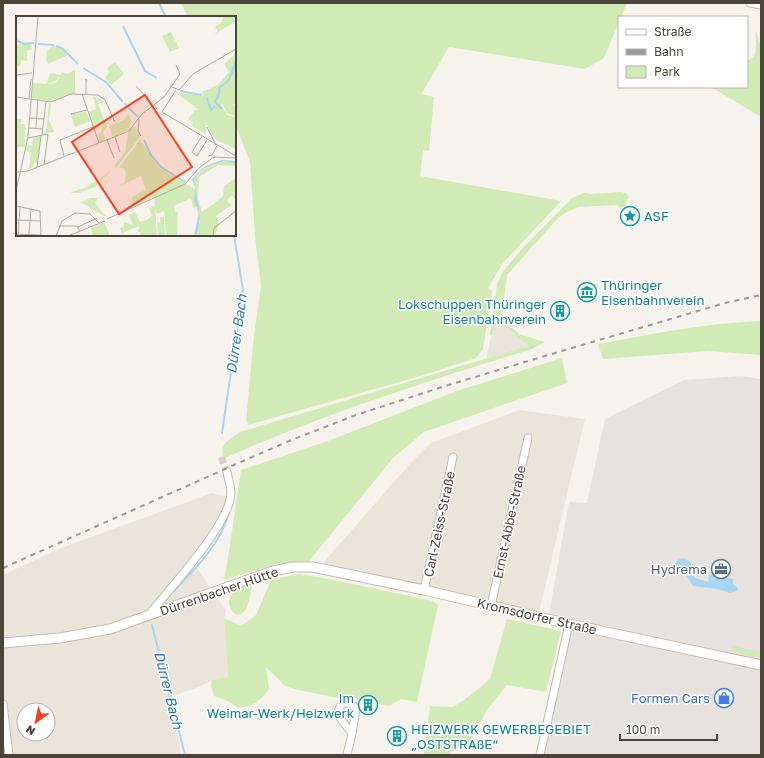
<svg xmlns="http://www.w3.org/2000/svg" width="764" height="758" viewBox="0 0 764 758" font-family="'Golos Text',sans-serif">
<rect width="100%" height="100%" fill="#f6f3ec"/>
<g fill="#eae5da" fill-rule="evenodd">
<polygon points="496,316 529,346 486,359"/>
<polygon points="519,410 585,419 539,612 323,563 408,466 431,443"/>
<path d="M212 493 227 497 221 514 194 564 226 610 224 618 228 676 212 680 199 687 170 697 180 747V755H3V575L61 548ZM24 710H48V734H24Z"/>
</g>
<polygon fill="#e6e2dd" points="741,376 761,379 761,755 540,755 569,624 549,614 569,502 587,503 605,419 684,380"/>
<g fill="#d2eab5">
<polygon points="181,3 627,3 621,17 619,17 619,22 604,58 585,69 449,47 421,94 434,97 429,151 423,150 420,176 561,201 503,263 488,288 492,291 483,349 476,358 417,377 248,425 246,421 254,335 261,286 255,237 250,162 235,124 235,17 188,17"/>
<path d="M756 31 761 47V117L711 87H747V61C761 55 754 42 756 31Z"/>
<path d="M620 192 626 193 629 197 625 206 620 208 617 205 578 207 567 212 558 218 507 275 502 312 503 319 519 334 545 342 532 349C426 381 320 415 218 461L219 459 223 457C220 442 230 440 240 432L528 346 496 317 492 335H490L497 284 502 273 521 250 572 198 584 193 592 194Z"/>
<path d="M761 321V355L708 351 603 359 598 344C652 334 706 323 761 321Z"/>
<path d="M562 358 567 383 424 432 393 458 309 561 277 564 224 580C231 544 235 507 241 470L325 442 457 391Z"/>
<path d="M298 574 329 579 433 601 438 605 417 702 401 699 389 706 354 698 343 699 294 689 284 685 266 667 269 689C262 699 251 709 237 707 234 706 232 703 229 702 224 699 219 698 214 696L211 686 212 680 228 676 224 618 241 626 256 615 271 580Z"/>
<path d="M252 585C249 595 250 612 238 615 228 611 226 599 234 592 238 588 247 587 252 585Z"/>
<polygon points="507,619 561,631 546,692 507,685 487,710 470,742 454,750 447,755 424,755 430,706 453,707 468,697 490,679"/>
<polygon points="733,646 761,652 761,658 732,652"/>
</g>
<polygon fill="#e5e3e0" points="736,612 761,618 761,651 675,631 677,614 726,624 725,631 731,633"/>
<path fill="#a9d4f2" d="M682 558 688 560 695 567 693 575 695 578 708 582 709 574 733 579V584L737 587 738 589 736 591 730 593 718 589 693 586 686 575 673 570C673 564 677 560 682 558Z"/>
<g fill="none" stroke-linecap="round" stroke-linejoin="round">
<g stroke="#a9d4f2" stroke-width="2">
<polyline points="159,3 166,17"/>
<polyline points="222,433 243,290 234,235"/>
<path d="M169 596C192 572 220 546 229 513"/>
<polyline points="152,625 185,755"/>
</g>
<polyline stroke="#d4d0c8" stroke-width="7" stroke-dasharray="7 3.5" stroke-linecap="butt" points="221,457 227,472"/>
<defs>
<g id="minor">
<polyline points="750,3 761,5"/>
<polyline points="424,590 453,457"/>
<polyline points="491,606 528,438"/>
<path d="M150 615 151 612C172 586 230 524 231 493 231 486 228 478 227 472"/>
<polyline points="3,704 9,755"/>
<path d="M347 755C351 740 354 725 356 709 351 699 336 702 339 715 341 721 348 728 352 733"/>
<polyline points="540,755 569,624"/>
</g>
<polyline id="tertiary" points="3,643 60,638 110,629 273,571 293,567 313,567 424,590 569,624 761,665"/>
</defs>
<use href="#minor" stroke="#c2bbae" stroke-width="9"/>
<use href="#tertiary" stroke="#c2bbae" stroke-width="11"/>
<use href="#minor" stroke="#fff" stroke-width="7"/>
<use href="#tertiary" stroke="#fff" stroke-width="9"/>
<polyline stroke="#9a9a9a" stroke-width="2" stroke-dasharray="5 5" stroke-linecap="butt" points="3,568 234,465 289,441 356,415 445,386 565,350 725,303 761,295"/>
</g>
<defs>
<symbol id="sight-ring" viewBox="-11 -11 22 22"><circle r="9.5" fill="#fff" stroke="#0f9aa8" stroke-width="1.5"/><path d="M0-6L1.8-2.2L6-1.7L2.9 1.2L3.7 5.4L0 3.3L-3.7 5.4L-2.9 1.2L-6-1.7L-1.8-2.2Z" fill="#0f9aa8"/></symbol>
<symbol id="museum-ring" viewBox="-11 -11 22 22"><circle r="9.5" fill="#fff" stroke="#0f9aa8" stroke-width="1.5"/><path d="M0-6L6-3V-2H-6V-3ZM-5-1h2V3h-2ZM-1-1h2V3h-2ZM3-1h2V3H3ZM-6 4H6V6H-6Z" fill="#0f9aa8"/></symbol>
<symbol id="building-ring" viewBox="-11 -11 22 22"><circle r="9.5" fill="#fff" stroke="#0f9aa8" stroke-width="1.5"/><path d="M-4-6H4V6H1V3H-1V6H-4ZM-2.5-4.3h1.7v1.8h-1.7ZM.8-4.3h1.7v1.8H.8ZM-2.5-1h1.7V.8h-1.7ZM.8-1h1.7V.8H.8Z" fill="#0f9aa8"/></symbol>
<symbol id="office-ring" viewBox="-11 -11 22 22"><circle r="9.5" fill="#fff" stroke="#5c6f8a" stroke-width="1.5"/><path d="M-6-3h4V-5.5h4V-3h4V5H-6ZM-1-4.5V-3h2v-1.5ZM-6 0V1H6V0Z" fill="#5c6f8a"/></symbol>
<symbol id="shop-ring" viewBox="-11 -11 22 22"><circle r="9.5" fill="#fff" stroke="#3f7fe0" stroke-width="1.5"/><path d="M-5-2.5h2.3a2.7 3.5 0 0 1 5.4 0H5L5.5 6h-11ZM-1.5-2.5h3a1.5 2.3 0 0 0-3 0Z" fill="#3f7fe0"/></symbol>
</defs>
<g fill-rule="evenodd">
<use href="#sight-ring" x="619" y="205" width="22" height="22"/>
<use href="#museum-ring" x="576" y="281" width="22" height="22"/>
<use href="#building-ring" x="549" y="300" width="22" height="22"/>
<use href="#office-ring" x="710" y="558" width="22" height="22"/>
<use href="#shop-ring" x="713" y="687" width="22" height="22"/>
<use href="#building-ring" x="357" y="694" width="22" height="22"/>
<use href="#building-ring" x="386" y="725" width="22" height="22"/>
</g>
<g text-anchor="middle" dominant-baseline="central" stroke-width="3" stroke-linejoin="round" paint-order="stroke">
<g font-size="13" fill="#0d838f" stroke="#fff" text-anchor="start">
<text x="644" y="216">ASF</text>
<text x="601" y="285">Thüringer<tspan x="601" dy="15">Eisenbahnverein</tspan></text>
<text x="546" y="304" text-anchor="end">Lokschuppen Thüringer<tspan x="546" dy="15">Eisenbahnverein</tspan></text>
<text x="354" y="698" text-anchor="end">Im<tspan x="354" dy="15">Weimar-Werk/Heizwerk</tspan></text>
<text x="411" y="729">HEIZWERK GEWERBEGEBIET<tspan x="411" dy="15">„OSTSTRAßE“</tspan></text>
</g>
<g font-size="13" fill="#4b4439" stroke="#fff">
<text transform="translate(509 522) rotate(-78)">Ernst-Abbe-Straße</text>
<text transform="translate(439 524) rotate(-78)">Carl-Zeiss-Straße</text>
<text transform="translate(219 591) rotate(-19)">Dürrenbacher Hütte</text>
<text transform="translate(537 616) rotate(13)">Kromsdorfer Straße</text>
</g>
<g font-size="13" fill="#4e5e75" stroke="#fff" text-anchor="end">
<text x="707" y="569">Hydrema</text>
</g>
<g font-size="13" fill="#366cbe" stroke="#fff" text-anchor="end">
<text x="710" y="698">Formen Cars</text>
</g>
<g font-size="14" font-style="italic" fill="#2e7ab2" stroke="#fff">
<text transform="translate(236 334) rotate(-82)">Dürrer Bach</text>
<text transform="translate(169 690) rotate(76)">Dürrer Bach</text>
</g>
</g>
<g transform="translate(16 16)">
<rect width="220" height="220" fill="#f6f3ec"/>
<path d="M208 0H219L220 5 197 19 202 15 199 11 205 7ZM155 16 163 32 154 36 146 20ZM15 27 16 34H11V45L5 44 4 50H0V29ZM37 30 46 32 52 39 32 48 30 43 31 35ZM220 37V87L217 88 220 90V100L211 97 206 87 205 89 211 99 220 101V133L200 124 189 106 191 113 189 118 176 110 178 103 177 106 172 103 179 94H183L159 76 187 80 186 76 202 69 213 56 208 48ZM99 46 108 58 95 69 89 62 93 56 91 52ZM59 54V77L37 85 39 83 33 85 16 82 17 67 33 68 41 66 44 60 40 65 31 68 34 57 45 59 46 56 50 58ZM77 80 89 86 82 88 91 111 87 117 89 124 83 126 81 119 85 117 86 107 78 112 72 96 80 93ZM33 88H35L33 104 38 116 27 118 30 116ZM70 95 75 105 59 111 55 100ZM110 99H113L116 106 113 109 114 113 97 121 93 110 108 104ZM0 103H6L4 108H9V131H0ZM118 110 124 121 100 152 98 150 109 136 112 117ZM25 120 21 147 18 146 17 151 13 153 15 136 10 135 11 129 16 130 17 122ZM126 121 124 128 126 126 142 151 179 173 178 184 182 194 183 200 178 220 182 200 181 191 177 192 175 182 158 190 159 196H162L161 219H150L148 195 141 198 139 192 141 220H125L124 216H122L123 210 106 217 104 212 108 211V206L117 209 113 199 119 196 124 206 131 204 136 200 133 192 139 189 138 181 116 190V181L130 174 125 160 102 171 109 166 110 157 108 152H103ZM209 145 220 148V150L202 149 183 161 182 183 186 196 201 185 204 187 202 184 207 180 208 170 220 162V185L216 179 211 184 215 189 200 200 203 207 200 218 179 220 184 205 178 163 191 150ZM96 154 79 171 64 177H54L70 171ZM74 182H85L81 183 79 187 91 202 65 186ZM144 201H148L149 220H142L141 206H144ZM88 206 94 220H77L75 212Z" fill="#d2eab5"/>
<path d="M206 144 220 145V148L209 145 198 148 188 152 178 163 184 202 181 217 178 220 183 197 178 184 179 171 176 163 188 151Z" fill="#a9d4f2"/>
<path fill="none" stroke="#a9d4f2" stroke-width="2" d="M107 10 129 55 141 62M0 24 8 28 18 27M22 28 38 29M40 30 46 32 62 48M67 52 90 66 107 86M164 75 186 79M191 82 195 94 199 90M108 87 122 101M206 93 199 86 203 78V72L213 64 220 45M128 124 135 139 145 151 169 166"/>
<path fill="none" stroke="#b2ada4" stroke-width="1" d="M0 59 16 57M120 70 141 93M154 70 163 74 177 58 220 33M160 74 146 96 220 140M66 78 83 127M70 78V63L71 66M0 81 35 86 55 78 82 79 89 84 99 106 97 103M13 82 15 63M59 98H55L71 94M13 102 28 103M123 103 122 115 125 120M191 111 200 129M13 112 27 113M20 112 22 83M26 119 30 86M186 120 176 136 181 140 191 124M99 121 104 136M12 122 32 118 28 148M91 124 98 142M48 140 44 124 77 111M192 140 196 139 201 130M21 151 25 120M0 156 12 155 113 115 126 98 148 81 164 58 160 49M0 175 12 121 22 0M0 190 24 195 25 220M91 203 169 168 184 151 198 141 220 142M0 204 24 205M43 210H61L64 216M62 211 81 202M0 218 25 219M13 218 15 192M2 220 4 190M40 220 46 205 59 197 74 198 83 207M52 220 89 205M197 220 198 212 220 195"/>
<path fill="#fc3f1d" fill-opacity="0.15" stroke="#fc3f1d" stroke-width="2" d="M129 79 176 151 103 198 56 126Z"/>
<rect width="220" height="220" fill="none" stroke="#4b4439" stroke-width="2"/>
</g>
<rect width="764" height="758" fill="none" stroke="#4b4439" stroke-width="8"/>
<rect x="618" y="16" width="130" height="72" fill="#ffffff" stroke="#b7b4b0"/>
<rect x="626" y="29" width="20" height="6" fill="#ffffff" stroke="#b7b4b0"/>
<text x="654" y="36" font-size="12" fill="#4b4439">Straße</text>
<rect x="626" y="49" width="20" height="6" fill="#9a9a9a" stroke="#b7b4b0"/>
<text x="654" y="56" font-size="12" fill="#4b4439">Bahn</text>
<rect x="626" y="66" width="20" height="12" fill="#d2eab5" stroke="#b7b4b0"/>
<text x="654" y="76" font-size="12" fill="#4b4439">Park</text>
<g transform="translate(36 722) rotate(213)"><circle r="19" fill="#ffffff" stroke="#b7b4b0"/>
<path d="M0-3L7 15L0 10L-7 15Z" fill="#fc3f1d"/>
<text y="-6" font-size="11" font-weight="bold" text-anchor="middle" fill="#4b4439">N</text>
</g>
<path d="M620 734v6h97v-6" fill="none" stroke="#4b4439" stroke-width="2"/>
<text x="626" y="734" font-size="12" fill="#4b4439" stroke="#ffffff" stroke-width="3" paint-order="stroke">100 m</text>
</svg>
